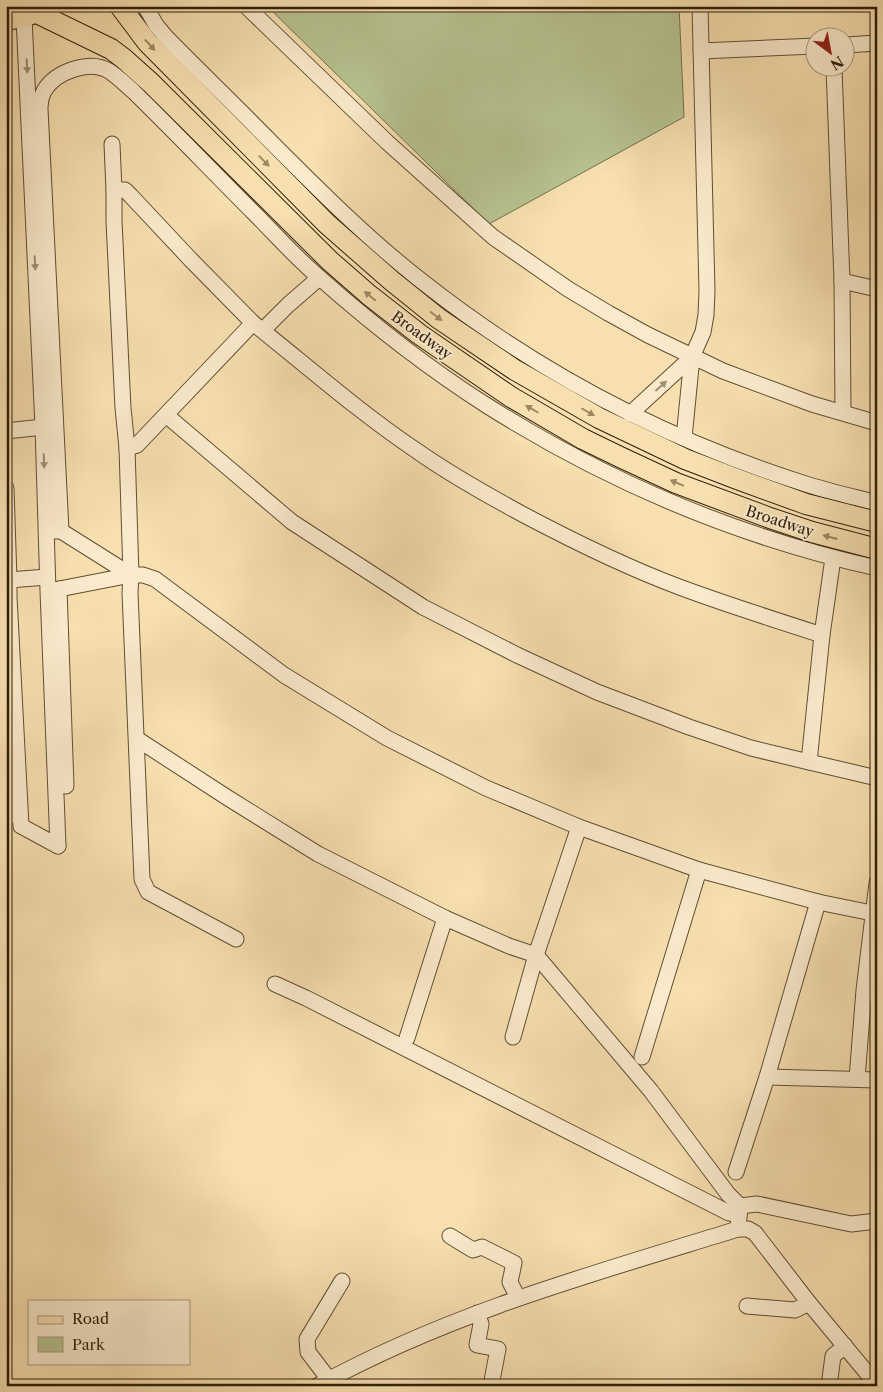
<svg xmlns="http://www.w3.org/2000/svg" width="883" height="1392" viewBox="0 0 883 1392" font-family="'Libre Caslon Text',serif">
<rect width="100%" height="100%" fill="#f7dfb0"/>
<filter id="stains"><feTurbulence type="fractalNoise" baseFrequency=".004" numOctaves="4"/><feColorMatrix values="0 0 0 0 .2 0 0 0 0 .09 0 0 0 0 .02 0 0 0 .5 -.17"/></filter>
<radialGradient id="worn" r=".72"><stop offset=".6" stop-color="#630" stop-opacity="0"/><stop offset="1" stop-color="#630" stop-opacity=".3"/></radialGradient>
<polygon fill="#b7c390" stroke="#72704c" points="267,6 679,6 684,117 489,224"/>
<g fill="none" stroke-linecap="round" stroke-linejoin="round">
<defs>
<g id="minor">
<path d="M145 6 156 25 165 36C196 68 229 99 260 131 311 182 362 234 419 279 535 371 668 441 809 485 832 492 854 497 877 503"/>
<polyline points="246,6 387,142 493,237 568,289 608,313 648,335 723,371 812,404 877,423"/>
<polyline points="24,17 43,427 48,591 58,846"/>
<polyline points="846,45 877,43"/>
<polyline points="701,51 816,46"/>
<polyline points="834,68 842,281 843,413"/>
<polyline points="112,144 114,190 114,221 123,408 127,448 131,575 130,593 142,879 148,892 236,939"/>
<polyline points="114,190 125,190 131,196 191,260 253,323"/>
<polyline points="842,281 877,289"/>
<polyline points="263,330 288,305 319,278"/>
<polyline points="630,414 692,357"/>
<polyline points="166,415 292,522 423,607 517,655 597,692 689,727 751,748 809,762 822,635 833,558"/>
<polyline points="6,431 43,427"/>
<polyline points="684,438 692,357 703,332 706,315 707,291 700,6"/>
<path d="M127 448 137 445 253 323C307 366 359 412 417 451 451 475 487 495 524 515 575 542 628 568 682 588 728 605 775 620 822 635"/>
<polyline points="6,488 9,580 6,578"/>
<path d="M61 531 40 109C40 103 41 97 44 91 55 72 89 59 109 71 117 76 125 84 133 91 174 131 213 172 254 213 276 235 297 259 321 279 373 325 428 368 486 405 606 481 738 537 877 568"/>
<polyline points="131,575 143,575 155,579 284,675 387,738 486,788 579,827"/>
<polyline points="47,577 9,580 9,597 21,826 58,846"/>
<polyline points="59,589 66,786"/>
<polyline points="49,591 131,575 61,531 53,531"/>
<polyline points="137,739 228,798 318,854 445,918 509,946 536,955 651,1091 728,1194 740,1206 738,1229"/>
<polyline points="6,740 10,816"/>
<polyline points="809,762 877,778"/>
<polyline points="275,984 306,998 729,1213 739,1215"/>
<polyline points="513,1037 536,955 579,827 699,870 818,902 872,913"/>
<polyline points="407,1038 445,918"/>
<polyline points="642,1057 699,870"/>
<polyline points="767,1077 877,1080"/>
<polyline points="857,1079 864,990 877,883"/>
<polyline points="736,1172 767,1077 818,902"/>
<polyline points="740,1206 757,1204 851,1224 877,1221"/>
<polyline points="450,1236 473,1250 482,1247 514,1263 510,1282 518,1298"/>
<polyline points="747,1306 795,1310 809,1303"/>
<polyline points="477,1313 481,1324 477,1345 498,1349 491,1386"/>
<path d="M317 1386C449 1313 595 1273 738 1229H748L755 1233 809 1303 877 1385"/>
<polyline points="334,1386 308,1352 307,1339 342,1281"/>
<polyline points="829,1386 833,1356 845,1346"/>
</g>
<g id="major">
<polyline points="120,6 147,42 327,224 392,281 438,318 463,335 515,370 599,418 685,459 737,479 806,504 877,522"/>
<polyline points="37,13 111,49 123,58 151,83 330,261 369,295 419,334 511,397 583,439 620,457 676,483 770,518 812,532 877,549"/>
<polyline points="6,20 24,17 49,7"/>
</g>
</defs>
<use href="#minor" stroke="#604e32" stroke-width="17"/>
<use href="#major" stroke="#2e1e08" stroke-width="22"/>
<use href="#minor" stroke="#faeacc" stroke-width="15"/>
<use href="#major" stroke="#f7dfb0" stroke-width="20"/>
</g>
<defs><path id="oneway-solid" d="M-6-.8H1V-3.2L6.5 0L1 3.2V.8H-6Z" transform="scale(1.25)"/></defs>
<g fill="#9d8864">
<use href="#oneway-solid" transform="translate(150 45) rotate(47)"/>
<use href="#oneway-solid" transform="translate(264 161) rotate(46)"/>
<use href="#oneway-solid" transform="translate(370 296) rotate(-141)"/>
<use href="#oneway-solid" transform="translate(436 316) rotate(37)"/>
<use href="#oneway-solid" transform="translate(532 409) rotate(-150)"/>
<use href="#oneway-solid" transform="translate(588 412) rotate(30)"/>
<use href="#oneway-solid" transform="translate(677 483) rotate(-157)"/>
<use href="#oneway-solid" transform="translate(830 537) rotate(-165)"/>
</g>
<g fill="#9e8e74">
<use href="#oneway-solid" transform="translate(27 66) rotate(87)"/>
<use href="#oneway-solid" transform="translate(35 263) rotate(87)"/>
<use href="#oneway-solid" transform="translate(661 386) rotate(-42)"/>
<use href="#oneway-solid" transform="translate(44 461) rotate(88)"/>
</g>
<g text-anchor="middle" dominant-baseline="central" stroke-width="4" stroke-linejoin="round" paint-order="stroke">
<g font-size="15" fill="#2e1e08" stroke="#faeacc">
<text transform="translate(422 335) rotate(36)">Broadway</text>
<text transform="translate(780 521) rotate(18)">Broadway</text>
</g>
</g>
<rect width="883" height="1392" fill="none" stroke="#f7dfb0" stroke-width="25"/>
<rect x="8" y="8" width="868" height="1377" fill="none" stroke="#2e1e08" stroke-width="2.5"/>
<rect x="12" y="12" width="858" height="1367" fill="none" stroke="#2e1e08"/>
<rect x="28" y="1300" width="162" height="65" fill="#faeacc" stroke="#a8987e"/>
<rect x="38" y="1316" width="25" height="8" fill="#f7dfb0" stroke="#a8987e"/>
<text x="72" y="1324" font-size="15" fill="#2e1e08">Road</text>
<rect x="38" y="1337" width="25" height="15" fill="#b7c390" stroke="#a8987e"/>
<text x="72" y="1350" font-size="15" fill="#2e1e08">Park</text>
<g transform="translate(830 52) rotate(148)"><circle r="24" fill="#faeacc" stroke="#a8987e"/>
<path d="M0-4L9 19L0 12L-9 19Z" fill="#8f2418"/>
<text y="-8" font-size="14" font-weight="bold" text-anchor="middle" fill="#2e1e08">N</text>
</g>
<rect width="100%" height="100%" filter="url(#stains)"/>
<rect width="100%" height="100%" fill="url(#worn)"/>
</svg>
